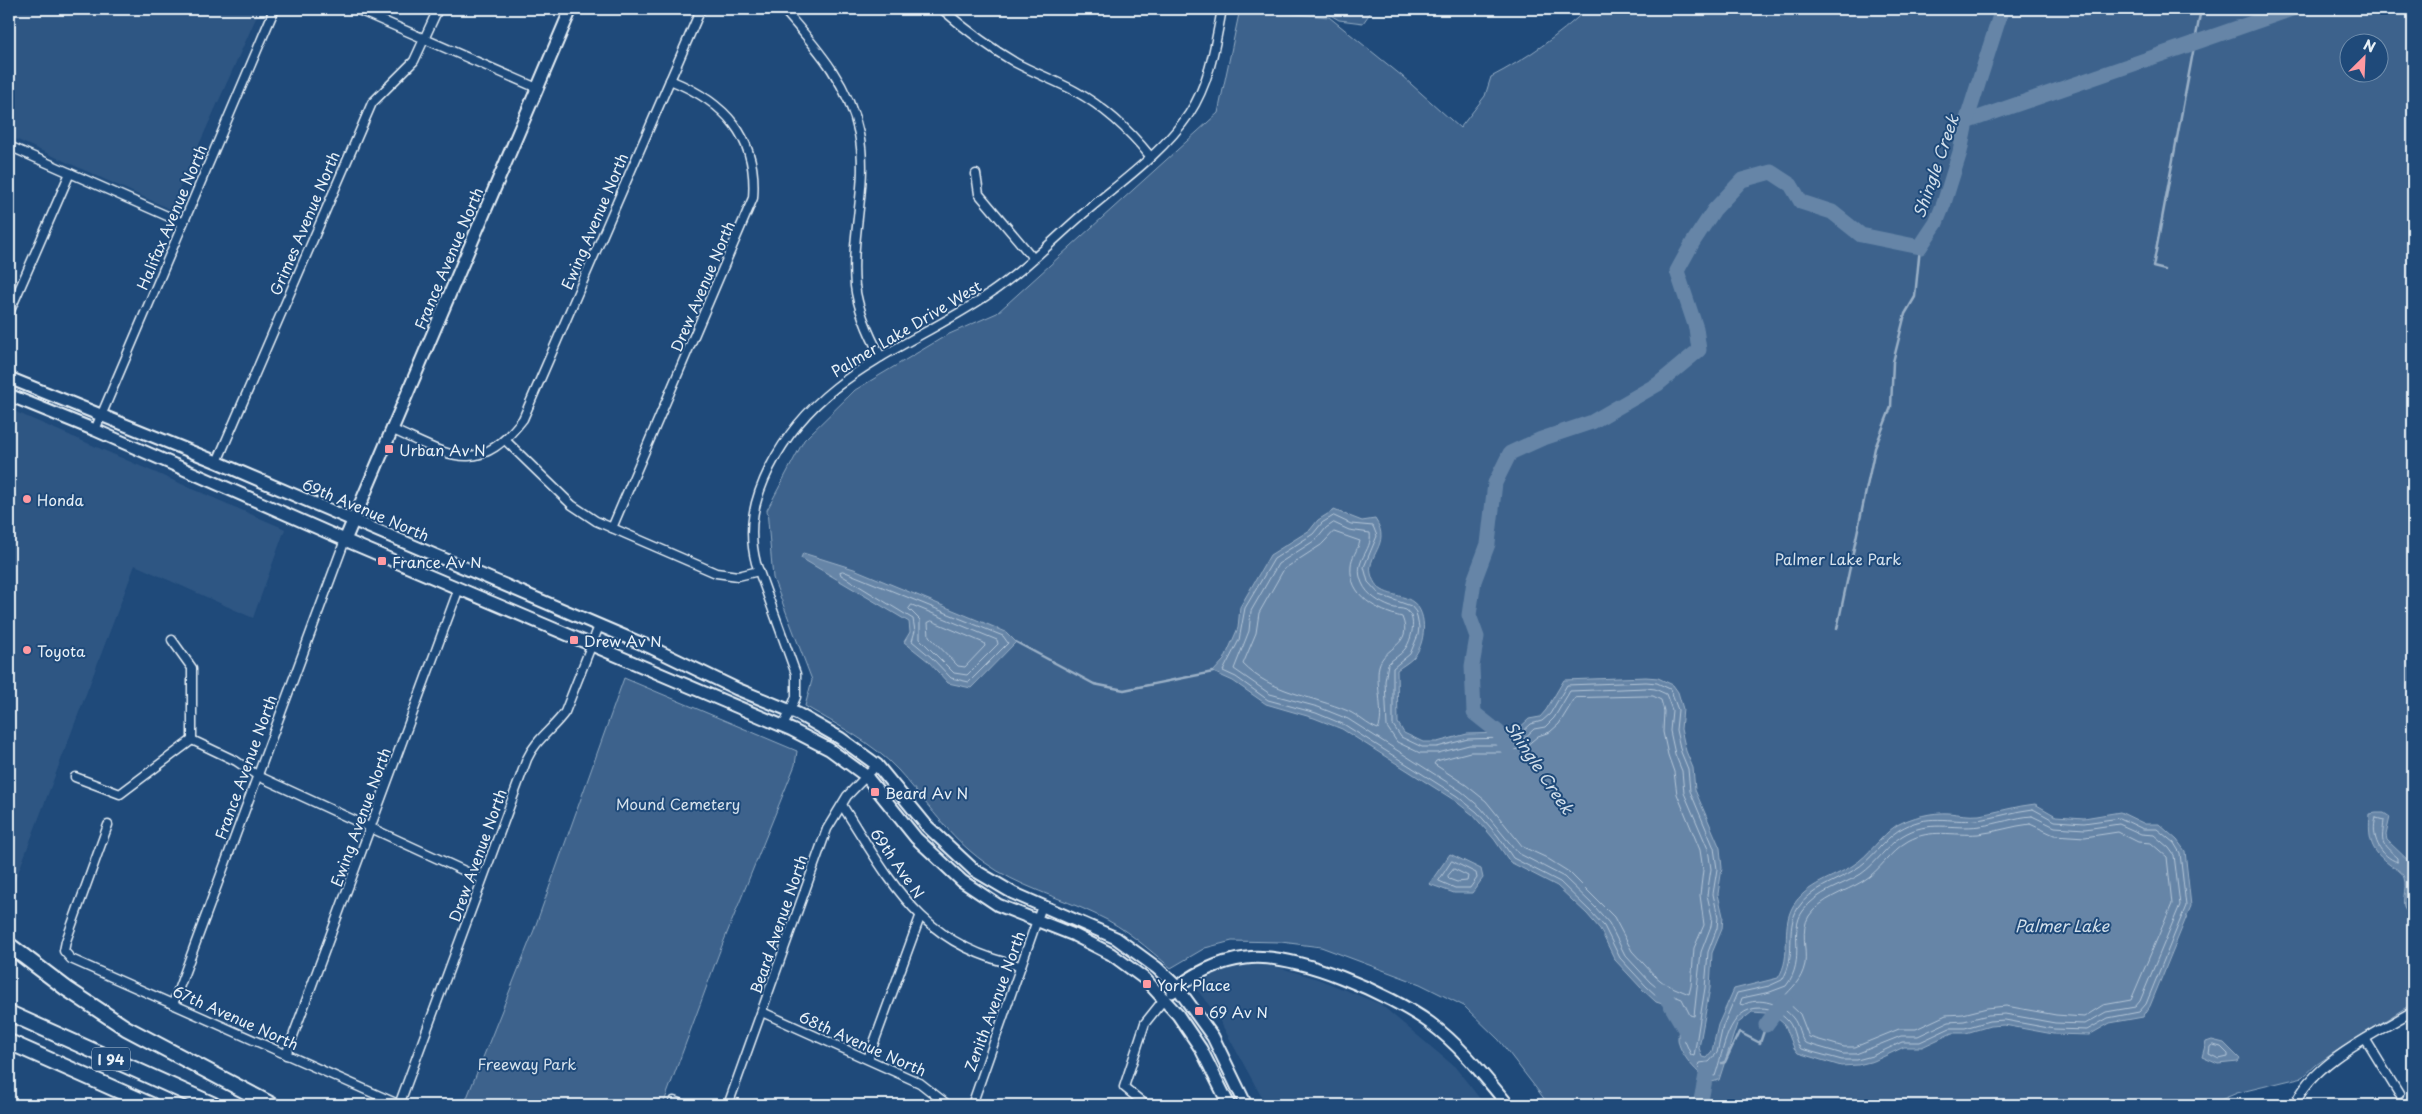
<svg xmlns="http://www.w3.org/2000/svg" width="2422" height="1114" viewBox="0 0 2422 1114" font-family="'Playpen Sans',sans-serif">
<rect width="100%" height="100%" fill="#1f4a7a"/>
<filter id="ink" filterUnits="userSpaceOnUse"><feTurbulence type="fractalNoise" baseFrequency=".02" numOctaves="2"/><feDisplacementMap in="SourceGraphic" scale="10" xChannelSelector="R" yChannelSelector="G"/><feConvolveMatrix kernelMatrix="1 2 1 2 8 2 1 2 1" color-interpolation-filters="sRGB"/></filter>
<g filter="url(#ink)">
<g fill="#2e5683">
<polygon points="9,9 260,9 170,209 9,136"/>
<polygon points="9,409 285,529 253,618 135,565 10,894"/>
<polygon points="1247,964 1274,966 1318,979 1380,1004 1455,1067 1485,1105 1266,1105 1216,1014 1194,986 1220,971"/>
</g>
<g fill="#3c628c" stroke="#92aac2" fill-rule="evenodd">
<path d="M1240 9 1329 17 1402 76 1460 128 1485 96 1491 77C1526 59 1558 36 1587 9H2413V1003L2332 1054 2316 1065 2303 1077 2237 1093 2209 1105H1549L1499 1040 1464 1006 1420 984 1321 947 1281 942 1232 941 1205 948 1171 968C1147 948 1126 928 1097 915 1060 897 1018 887 984 862 947 835 928 803 898 770 872 742 837 725 805 706L812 680 773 578 767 510 804 440 855 390 947 335 997 313 1218 113ZM2350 42H2380V72H2350Z"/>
<polygon points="1320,9 1373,9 1363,23 1339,20"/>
<polygon points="624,678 797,751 795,765 719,953 663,1105 464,1105 534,930"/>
</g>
<g fill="#6685a7" stroke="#9ab0c7">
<path d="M1334 510 1362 521 1375 519C1393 545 1364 555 1372 577 1379 598 1400 592 1413 602 1429 613 1425 646 1413 658 1408 663 1402 666 1397 670L1398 723 1404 733 1423 742H1437L1467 734 1506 733 1517 730 1529 719 1540 717 1546 710 1564 680 1646 677 1658 678 1673 685 1678 692 1683 709 1681 729 1686 751 1693 768 1695 790 1720 848 1722 868 1718 894 1723 916 1722 929 1712 953 1710 988 1699 1048 1702 1057 1706 1058 1712 1051 1718 1025 1734 989 1778 978C1793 955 1780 929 1793 906 1806 884 1833 878 1852 866 1870 855 1880 836 1897 825 1912 817 1932 812 1949 813 1959 814 1968 816 1979 815 1998 812 2016 806 2035 804L2056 816 2084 818 2120 812 2145 824H2159L2177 840 2185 851 2191 906 2150 1006 2143 1017 2110 1023 2089 1035 2053 1034 2004 1025 1990 1026 1966 1033H1952L1922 1047H1904L1874 1061 1858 1065 1841 1066 1798 1053 1794 1048 1785 1025 1776 1017 1765 1013 1752 1012 1737 1024 1719 1080 1712 1082C1699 1076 1679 1054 1678 1039 1678 1025 1683 1022 1675 1008L1656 1002 1642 989 1615 960 1600 929 1587 914 1557 886 1510 862 1494 839 1473 815 1454 800 1342 729 1314 718 1266 704 1233 681 1213 672 1224 660 1238 628 1240 607 1270 555 1310 530 1318 520Z"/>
<polygon points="803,553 854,569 1006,632 1016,642 971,688 948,683 928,661 904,642 910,632 909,622 801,558"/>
<path d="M2376 813H2384L2390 817 2386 835 2387 840 2413 865V904L2407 912C2399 905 2408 888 2404 878 2402 871 2396 869 2390 865 2370 850 2368 839 2370 814Z"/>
<polygon points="1450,854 1481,869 1483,878 1472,893 1454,893 1429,884"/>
<polygon points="2212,1040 2224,1043 2240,1059 2238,1062 2218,1064 2202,1057 2206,1042"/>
</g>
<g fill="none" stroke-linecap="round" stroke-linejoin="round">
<g stroke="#b4c6d8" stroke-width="1">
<polygon points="1334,516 1351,524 1373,526 1377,536 1364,567 1368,582 1380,595 1411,606 1416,612 1419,627 1418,635 1410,654 1393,668 1393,725 1401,737 1422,747 1437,747 1468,739 1506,738 1519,735 1531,724 1542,721 1550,714 1567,685 1646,682 1657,683 1670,689 1678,710 1676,730 1681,752 1688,769 1690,791 1714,848 1717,869 1713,894 1718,917 1717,928 1708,952 1705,988 1694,1056 1691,1055 1684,1039 1686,1022 1678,1004 1658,997 1646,986 1620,958 1604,926 1590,911 1560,882 1513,858 1498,836 1477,812 1457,796 1345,725 1316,713 1268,700 1236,677 1223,671 1239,640 1245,608 1274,559 1313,534 1322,523"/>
<path d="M1334 523 1349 530 1370 533C1373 552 1352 560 1362 583 1367 595 1380 603 1391 607 1396 609 1402 608 1406 610 1418 618 1411 641 1405 649 1401 655 1392 659 1388 664L1385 681 1387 727 1397 742 1420 753H1438L1469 745H1506L1521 741 1534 729 1545 727 1554 718 1570 691 1646 688 1655 689 1666 694 1672 710 1670 731 1675 754 1682 771 1684 793 1708 849 1711 869 1707 895 1712 917 1711 926 1701 952 1694 1016 1690 1015 1682 999 1661 991 1650 982 1625 955 1609 923 1595 907 1564 877 1518 853 1481 808 1461 791 1348 719 1318 707 1270 694 1234 669 1249 631 1251 611 1278 564 1317 539 1326 528Z"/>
<path d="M1334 532 1360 541C1358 550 1351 557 1351 566 1348 596 1378 611 1402 617 1414 646 1384 646 1379 666 1375 683 1385 717 1378 729 1367 725 1359 716 1348 711 1313 696 1271 693 1243 664L1256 633 1259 613 1284 569 1321 545Z"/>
<polygon points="843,571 1003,636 1008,643 969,682 951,678 931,657 912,641 915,631 913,619 841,575 840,572"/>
<polygon points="912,605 997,640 998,644 967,675 954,673 920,639 920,620 909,609"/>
<polygon points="932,621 984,643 985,646 965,667 958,666 929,636 928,623"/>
<polygon points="1645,696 1653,696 1661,700 1664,711 1663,732 1668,755 1674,772 1677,794 1700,850 1703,870 1700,895 1704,925 1694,948 1691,986 1689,994 1665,984 1655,976 1632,951 1614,917 1569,872 1545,857 1523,847 1486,801 1466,785 1434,764 1436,761 1470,752 1507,752 1525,747 1538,736 1550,732 1559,724 1575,698"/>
<path d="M2033 809 2055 821 2084 823 2120 818 2143 829H2157L2174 843 2180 853 2186 906 2146 1004 2139 1012 2108 1018 2087 1030 2054 1029 2005 1020 1989 1021 1965 1028H1950L1920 1042H1902L1872 1056 1857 1060H1842L1801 1049C1794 1041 1795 1029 1788 1021 1781 1013 1771 1008 1761 1008 1727 1007 1724 1051 1715 1076L1709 1075 1698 1066 1699 1063 1709 1062 1717 1053 1723 1026 1737 993 1769 986 1782 980C1798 956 1784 930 1798 908 1811 888 1835 882 1854 870 1872 860 1882 841 1899 830 1929 812 1948 823 1977 820 1996 818 2014 811 2033 809Z"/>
<path d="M2032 816 2055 827 2085 829 2119 824 2141 834 2154 835 2169 848 2174 855 2180 905 2140 1001 2135 1007 2106 1012 2085 1024 2055 1023 2005 1014 1988 1015 1964 1021 1948 1022 1918 1036H1901L1856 1054H1843L1805 1043C1799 1036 1799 1025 1793 1018 1782 1004 1759 996 1743 1005L1740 1004 1742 998 1770 992 1786 986C1807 959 1788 931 1803 911 1817 891 1842 886 1861 874 1877 863 1886 846 1902 836 1929 819 1952 830 1980 826 1998 824 2015 817 2032 816Z"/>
<path d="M2376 818 2384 820C2382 844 2379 841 2398 858V862C2380 857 2370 835 2376 818Z"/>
<path d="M2030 824 2054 835 2085 837 2118 832 2138 842 2151 843 2167 857 2172 904 2131 1000 2103 1005 2084 1017 2056 1015 2006 1006 1987 1008 1963 1014 1946 1015 1916 1029H1899L1855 1047H1844L1809 1037 1800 1014 1783 998C1792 987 1801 982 1805 964 1807 949 1800 930 1809 916 1821 898 1845 892 1863 881 1880 871 1890 851 1908 841 1931 828 1953 836 1978 834 1996 832 2012 826 2030 824Z"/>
<polygon points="1452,861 1476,873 1477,878 1470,888 1455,888 1439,881"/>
<polygon points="1454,869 1468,876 1467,881 1457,882 1449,879 1448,876"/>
<polygon points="2213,1045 2221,1047 2228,1054 2228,1057 2219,1059 2209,1054 2210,1047"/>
</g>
<g stroke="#9ab0c7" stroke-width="2.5">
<polyline points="2165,270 2153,267 2201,9"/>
<polyline points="1837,629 1875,448 1891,407 1893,362 1905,314 1915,297 1920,247"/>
<polyline points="1016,642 1094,684 1124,690 1213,672"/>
<polyline points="1722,1063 1725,1062 1739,1032 1760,1043 1766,1025"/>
</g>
<g stroke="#6685a7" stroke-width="15">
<polyline points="1966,122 2292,9"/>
<polyline points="1508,749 1498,732 1474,713 1472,666 1477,637 1469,615 1474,581 1488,544 1495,483 1510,453 1541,439 1592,422 1658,384 1699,350 1696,328 1677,271 1693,242 1714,210 1742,180 1771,172 1791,185 1801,202 1832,212 1861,235 1920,247 1936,223 1944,203 1960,152 1966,122 2002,9"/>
<polyline points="1662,990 1687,1033"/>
<polyline points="1766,1025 1781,1005 1786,1002"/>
<polyline points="1700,1105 1707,1070"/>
</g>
<defs>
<g id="street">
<polyline points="271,9 272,15 275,9"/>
<polyline points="356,9 537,88"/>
<path d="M783 9C816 47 849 83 859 134 869 184 850 235 855 286 858 310 869 335 881 357"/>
<path d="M942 9C965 29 990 48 1016 63 1035 73 1056 81 1075 91 1104 107 1130 131 1150 156"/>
<polyline points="9,146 183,223"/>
<polyline points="976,174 979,194 1033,258"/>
<polyline points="9,313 70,173"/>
<path d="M391 429C448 454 477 479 523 419L701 9"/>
<polyline points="95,430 272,15"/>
<polyline points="505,440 572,505 596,521 716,573 738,576 759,571"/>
<polyline points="217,462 372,103 414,61 438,9"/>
<path d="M612 528 753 198C758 137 725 102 670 80"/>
<polyline points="172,640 192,668 192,740"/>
<path d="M783 727 796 697V674L756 563C747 528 754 499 770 467 819 371 907 350 989 294 1023 271 1052 241 1083 214 1119 183 1162 154 1189 114 1210 82 1215 46 1222 9"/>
<polyline points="192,740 236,761 258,776 482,879"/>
<polyline points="75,777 120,794 192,740"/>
<path d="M842 805C892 883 921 946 1021 966"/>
<polyline points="108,825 66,941 64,951 71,959 400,1105"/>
<polyline points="173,1004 345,540"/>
<polyline points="762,1012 920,1083 948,1105"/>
<polyline points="2366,1040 2399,1094"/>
<polyline points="286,1055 459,588"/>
<polyline points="868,1059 920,917"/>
<path d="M399 1105 527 759C536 739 553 729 565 712L599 626"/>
<polyline points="672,1105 674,1101 684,1105"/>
<polyline points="728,1105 827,829 847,796 877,765"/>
<polyline points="972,1105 1042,906"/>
<polyline points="1146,1105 1124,1087 1145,1023 1165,998"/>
<path d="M2295 1105C2311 1063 2376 1033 2413 1011"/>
</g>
<g id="secondary">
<polyline points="9,378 217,462 652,648 737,689 798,714 840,738 877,765 927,826 974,870 1013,893 1116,938 1157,968 1177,987 1213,1037 1246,1105"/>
<polyline points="9,395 95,430 354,544 792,730 829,749 866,776 916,838 962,881 998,905 1074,935 1111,954 1145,979 1178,1015 1201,1049 1229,1105"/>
<polyline points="345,540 571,9"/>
<path d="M1172 992C1192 974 1219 961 1246 958 1295 952 1390 994 1430 1023 1461 1046 1484 1076 1508 1105"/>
</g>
<g id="highway">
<polyline points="9,945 67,989 126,1028 272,1105"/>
<polyline points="9,1013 214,1105"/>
<polyline points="9,1042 151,1105"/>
</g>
</defs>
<use href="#street" stroke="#e8f1f8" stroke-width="11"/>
<use href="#secondary" stroke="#e8f1f8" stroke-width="15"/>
<use href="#highway" stroke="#e8f1f8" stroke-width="18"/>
<use href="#street" stroke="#1f4a7a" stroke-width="8"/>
<use href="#secondary" stroke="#1f4a7a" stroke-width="11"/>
<use href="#highway" stroke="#1f4a7a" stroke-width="14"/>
</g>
</g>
<g fill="#ff9aa2" stroke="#1f4a7a" stroke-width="2">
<rect x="384" y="444" width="10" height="10" rx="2.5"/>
<circle cx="27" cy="499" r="5"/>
<rect x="377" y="556" width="10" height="10" rx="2.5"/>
<rect x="569" y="635" width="10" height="10" rx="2.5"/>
<circle cx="27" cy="650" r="5"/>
<rect x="870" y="787" width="10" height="10" rx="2.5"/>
<rect x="1142" y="979" width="10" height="10" rx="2.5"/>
<rect x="1194" y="1006" width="10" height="10" rx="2.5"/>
</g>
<g text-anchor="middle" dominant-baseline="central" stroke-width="4" stroke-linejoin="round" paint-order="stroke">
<rect fill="#1f4a7a" stroke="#acbfd2" stroke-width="1" x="92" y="1047.5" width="38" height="23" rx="4"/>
<g font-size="14" font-weight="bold" fill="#e8f1f8">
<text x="111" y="1059">I 94</text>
</g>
<g font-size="15" fill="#e8f1f8" stroke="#1f4a7a">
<text transform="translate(171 217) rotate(-67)">Halifax Avenue North</text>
<text transform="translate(594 221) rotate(-67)">Ewing Avenue North</text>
<text transform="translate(304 223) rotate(-67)">Grimes Avenue North</text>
<text transform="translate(448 258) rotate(-67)">France Avenue North</text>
<text transform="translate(702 286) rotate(-67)">Drew Avenue North</text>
<text transform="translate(906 328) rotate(-31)">Palmer Lake Drive West</text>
<text transform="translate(366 509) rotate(23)">69th Avenue North</text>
<text transform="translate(245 767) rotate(-70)">France Avenue North</text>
<text transform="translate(360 817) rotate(-70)">Ewing Avenue North</text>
<text transform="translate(477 855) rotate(-70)">Drew Avenue North</text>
<text transform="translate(898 863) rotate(55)">69th Ave N</text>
<text transform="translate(778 924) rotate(-71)">Beard Avenue North</text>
<text transform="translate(994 1001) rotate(-70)">Zenith Avenue North</text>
<text transform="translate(236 1017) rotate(24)">67th Avenue North</text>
<text transform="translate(863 1043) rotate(24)">68th Avenue North</text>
</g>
<g font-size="15" fill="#e8f1f8" stroke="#1f4a7a" text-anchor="start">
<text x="399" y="449">Urban Av N</text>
<text x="37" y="499">Honda</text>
<text x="392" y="561">France Av N</text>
<text x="584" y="640">Drew Av N</text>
<text x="37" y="650">Toyota</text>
<text x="885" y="792">Beard Av N</text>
<text x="1157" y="984">York Place</text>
<text x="1209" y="1011">69 Av N</text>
</g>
<g font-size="15" fill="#d7e3ed" stroke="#1f4a7a">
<text x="1838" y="558">Palmer Lake Park</text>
<text x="678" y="803">Mound Cemetery</text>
<text x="527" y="1063">Freeway Park</text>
</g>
<g font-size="16" font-style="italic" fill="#d4e1ec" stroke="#1f4a7a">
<text transform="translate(1935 166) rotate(-71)">Shingle Creek</text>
<text transform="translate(1540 767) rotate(56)">Shingle Creek</text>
<text x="2062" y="925">Palmer Lake</text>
</g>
</g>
<rect width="2422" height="1114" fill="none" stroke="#1f4a7a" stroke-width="30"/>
<rect x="15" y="15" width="2392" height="1084" fill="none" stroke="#e8f1f8" stroke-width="2" filter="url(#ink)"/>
<g transform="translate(2364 58) rotate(24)"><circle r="24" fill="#1f4a7a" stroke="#6f8dac"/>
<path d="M0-4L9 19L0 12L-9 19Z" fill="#ff9aa2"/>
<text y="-8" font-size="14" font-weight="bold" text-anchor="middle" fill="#e8f1f8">N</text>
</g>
</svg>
